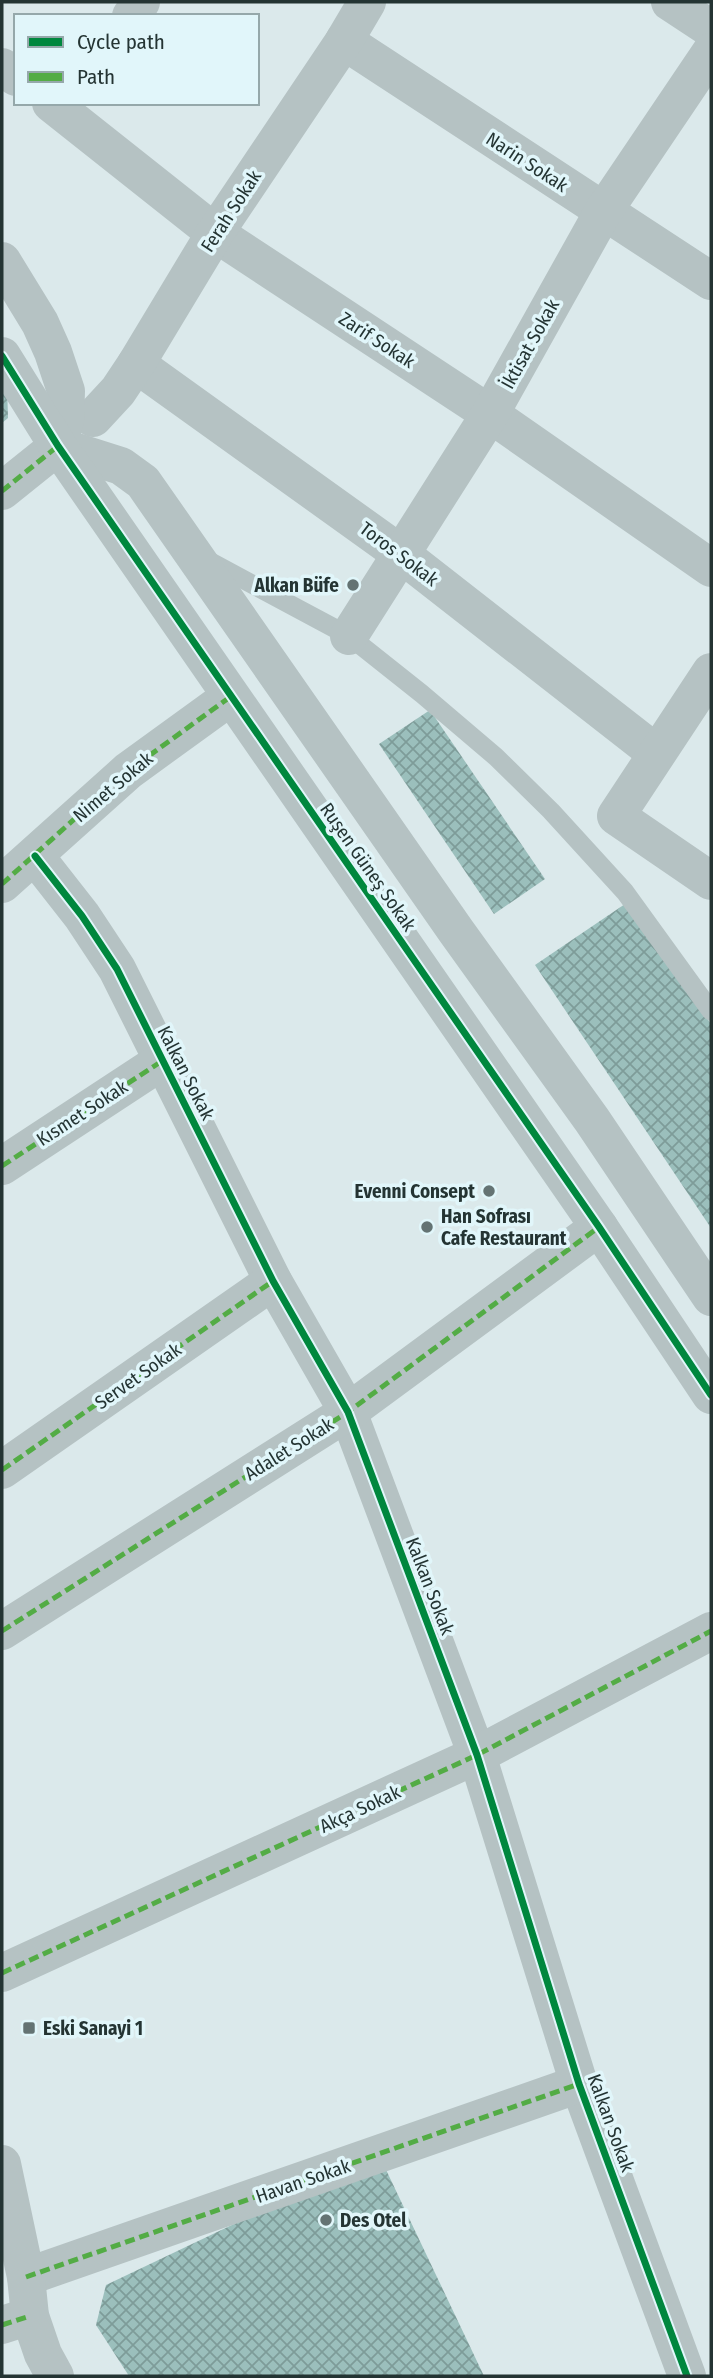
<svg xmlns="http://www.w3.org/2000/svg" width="713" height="2378" viewBox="0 0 713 2378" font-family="'Fira Sans Condensed',sans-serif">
<defs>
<pattern id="building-cross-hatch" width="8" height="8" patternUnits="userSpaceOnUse" patternTransform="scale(1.75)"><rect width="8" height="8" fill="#9bbfbc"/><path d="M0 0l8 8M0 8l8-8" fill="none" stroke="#7e9c99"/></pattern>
</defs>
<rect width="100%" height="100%" fill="#dbe9eb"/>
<g fill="url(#building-cross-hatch)">
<polygon points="2,376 7,384 8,418 2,423"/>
<polygon points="430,710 545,879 494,914 379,744"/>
<polygon points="628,902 711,1024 711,1228 535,965"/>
<polygon points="379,2155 484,2376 129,2376 96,2325 106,2285"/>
</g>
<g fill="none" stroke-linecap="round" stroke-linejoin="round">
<polyline stroke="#b5c2c3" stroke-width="19" points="207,560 349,636 422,694 496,757 551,811 625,892 711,1011"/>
<g stroke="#b5c2c3" stroke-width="38">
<polyline points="670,2 711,29"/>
<polyline points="131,16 141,2"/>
<polyline points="344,41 711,281"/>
<polyline points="2,67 16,77"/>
<polyline points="51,103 215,233 490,414 711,568"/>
<polyline points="136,364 401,554 656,753"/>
<polyline points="93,418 118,391 136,364 215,233 344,41 367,2"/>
<polyline points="2,491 58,446"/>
<polyline points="349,636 490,414 603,212 711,52"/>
<polyline points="711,672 616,816 711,881"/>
<polyline points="35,856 82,916 117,969 273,1281 348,1412 477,1755 579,2084 687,2376"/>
<polyline points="2,884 128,771 230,697"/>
<polyline points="2,1166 162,1061"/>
<polyline points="2,1470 273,1281"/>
<polyline points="2,1631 348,1412 599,1227"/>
<polyline points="2,1973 477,1755 711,1631"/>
<polyline points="26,2277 579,2084"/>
<polyline points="2,2325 30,2316"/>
</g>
<g stroke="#b5c2c3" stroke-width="38">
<polyline points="2,261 40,323 53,352 66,391 65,421 58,446 121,466 143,482 456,931 592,1120 711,1297"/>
<polyline points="2,356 58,446 599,1227 711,1395"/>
<polyline points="2,2164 26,2277 30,2316 43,2354 55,2376"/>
</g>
<g stroke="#53ac45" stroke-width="5" stroke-dasharray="10 5" stroke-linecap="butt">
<polyline points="2,491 58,446"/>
<polyline points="2,884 128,771 230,697"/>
<polyline points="2,1166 162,1061"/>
<polyline points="2,1470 273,1281"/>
<polyline points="2,1631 348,1412 599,1227"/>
<polyline points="2,1973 477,1755 711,1631"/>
<polyline points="26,2277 579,2084"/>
<polyline points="2,2325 30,2316"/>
</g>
<defs>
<g id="cycleway">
<polyline points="2,356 58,446 599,1227 711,1395"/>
<polyline points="35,856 82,916 117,969 273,1281 348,1412 477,1755 579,2084 687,2376"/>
</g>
</defs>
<use href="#cycleway" stroke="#e1f6fa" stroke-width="11"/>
<use href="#cycleway" stroke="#00873e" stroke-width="7"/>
</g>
<g fill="#647373" stroke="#e1f6fa" stroke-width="2.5">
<circle cx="353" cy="585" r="7"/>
<circle cx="489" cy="1191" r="7"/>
<circle cx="427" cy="1227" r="7"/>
<rect x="22" y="2021" width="14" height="14" rx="3.5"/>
<circle cx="326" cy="2220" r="7"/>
</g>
<g text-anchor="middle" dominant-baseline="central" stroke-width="7" stroke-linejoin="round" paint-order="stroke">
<g font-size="19" fill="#243433" stroke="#e1f6fa">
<text transform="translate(527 162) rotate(33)">Narin Sokak</text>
<text transform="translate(231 211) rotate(-57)">Ferah Sokak</text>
<text transform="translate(377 340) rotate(33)">Zarif Sokak</text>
<text transform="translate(530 344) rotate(-61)">İktisat Sokak</text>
<text transform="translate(399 554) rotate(37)">Toros Sokak</text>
<text transform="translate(113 787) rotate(-40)">Nimet Sokak</text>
<text transform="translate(368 867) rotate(55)">Ruşen Güneş Sokak</text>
<text transform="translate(186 1073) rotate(63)">Kalkan Sokak</text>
<text transform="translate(82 1113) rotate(-33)">Kısmet Sokak</text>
<text transform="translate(138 1376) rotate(-35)">Servet Sokak</text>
<text transform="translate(289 1449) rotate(-32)">Adalet Sokak</text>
<text transform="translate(430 1586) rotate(69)">Kalkan Sokak</text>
<text transform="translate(360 1809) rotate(-25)">Akça Sokak</text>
<text transform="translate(611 2123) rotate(70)">Kalkan Sokak</text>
<text transform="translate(303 2181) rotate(-19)">Havan Sokak</text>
</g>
<g font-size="19" font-weight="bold" fill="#243433" stroke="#e1f6fa" text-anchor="start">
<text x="339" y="585" text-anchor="end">Alkan Büfe</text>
<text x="475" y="1191" text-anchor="end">Evenni Consept</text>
<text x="441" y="1216">Han Sofrası<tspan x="441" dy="22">Cafe Restaurant</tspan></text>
<text x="43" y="2028">Eski Sanayi 1</text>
<text x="340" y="2220">Des Otel</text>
</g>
</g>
<rect width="713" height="2378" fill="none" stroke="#243433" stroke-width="7"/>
<rect x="14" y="14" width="245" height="91" fill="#e1f6fa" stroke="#95a8aa" stroke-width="2"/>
<rect x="28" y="37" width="35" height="10" fill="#00873e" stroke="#95a8aa" stroke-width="2"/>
<text x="77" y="49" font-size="21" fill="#243433">Cycle path</text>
<rect x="28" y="72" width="35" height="10" fill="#53ac45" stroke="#95a8aa" stroke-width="2"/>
<text x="77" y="84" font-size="21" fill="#243433">Path</text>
</svg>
